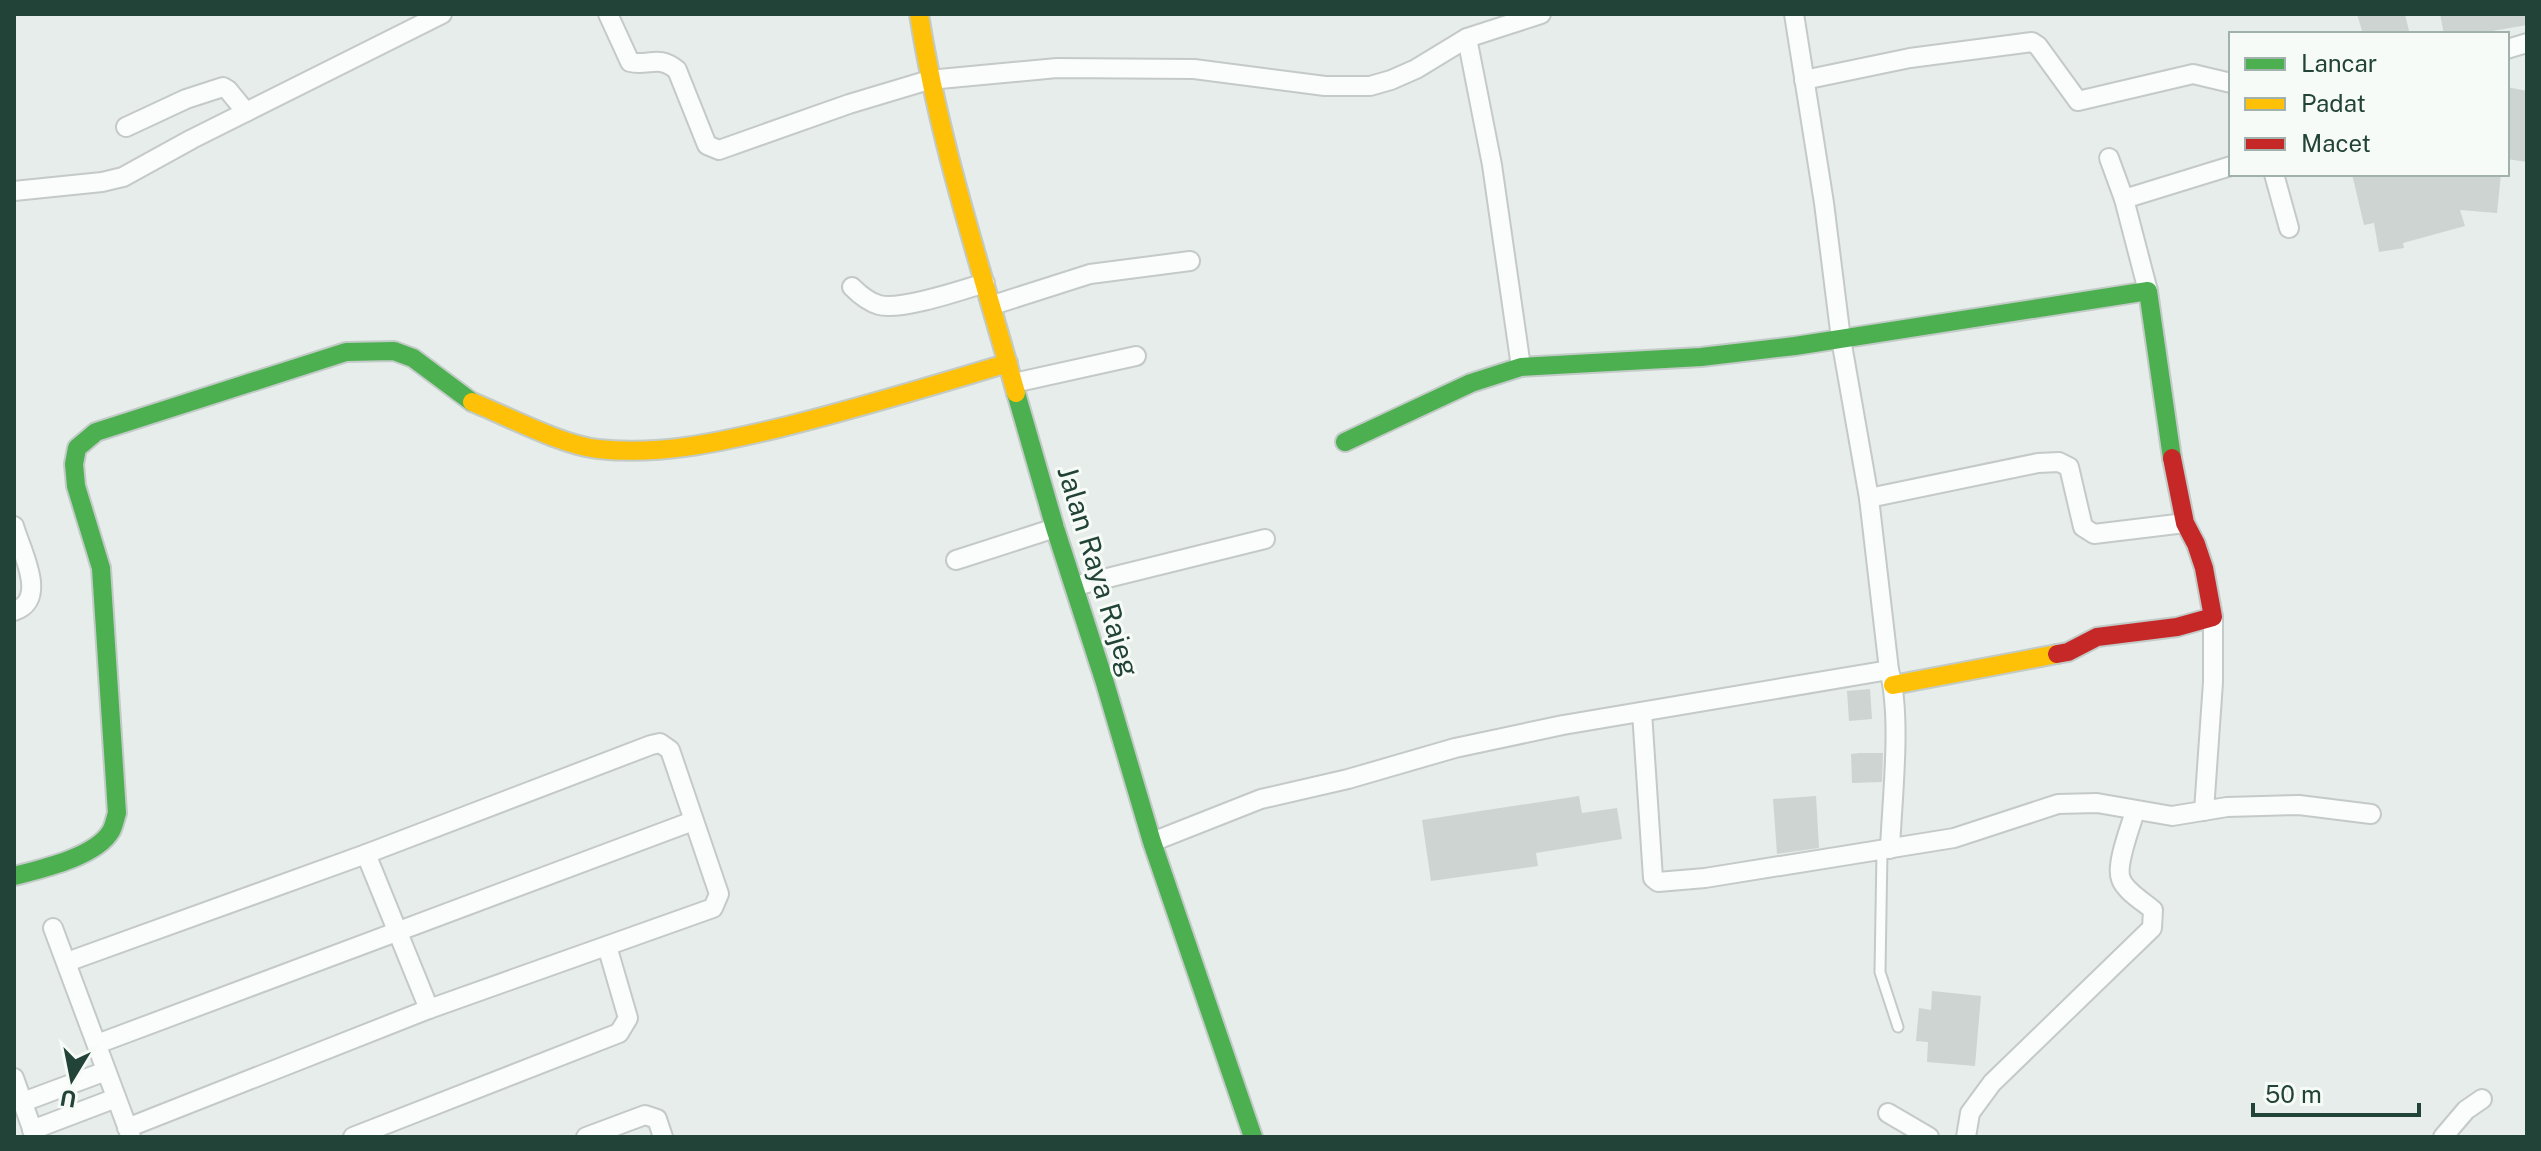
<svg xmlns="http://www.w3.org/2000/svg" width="2541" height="1151" viewBox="0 0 2541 1151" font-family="'Public Sans',sans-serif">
<rect width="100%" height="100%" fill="#e7edea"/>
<g fill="#ced4d1">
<polygon points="2357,14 2405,14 2409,31 2363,34"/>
<polygon points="2440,14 2527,14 2527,25 2475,34 2444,34"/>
<polygon points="2507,87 2527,91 2527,162 2507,159"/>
<polygon points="2352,174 2501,174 2497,213 2460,210 2465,226 2403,243 2404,248 2379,252 2374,223 2364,225"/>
<polygon points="1870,689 1872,719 1849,721 1847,691"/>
<polygon points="1860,753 1883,753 1882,782 1852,783 1851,754"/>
<polygon points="1579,796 1582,813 1617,808 1622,839 1536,853 1538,866 1431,881 1422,820"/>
<polygon points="1816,796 1819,848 1777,854 1773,799"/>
<polygon points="1932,991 1981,996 1975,1066 1927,1062 1928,1042 1916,1041 1919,1008 1931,1010"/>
</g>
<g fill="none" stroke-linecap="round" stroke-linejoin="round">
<defs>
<polyline id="lane" points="1882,851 1880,972 1898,1027"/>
<g id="street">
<path d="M608 14 630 62C648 67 658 54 677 70L707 145 719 150 849 104 929 80 1057 68 1194 69 1325 86H1370L1391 80 1416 69 1467 38 1541 14"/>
<path d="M1794 14 1824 203 1841 339 1869 498 1889 670C1902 716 1892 799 1890 849"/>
<polyline points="1467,38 1492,165 1521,367"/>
<polyline points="2507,49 2527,43"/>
<polyline points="1804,80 1910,58 2032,42 2038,46 2078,101 2193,74 2231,83"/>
<polyline points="126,127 186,99 223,87 228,90 246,112"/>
<polyline points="2109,158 2124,199"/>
<polyline points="2274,174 2289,228"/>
<polyline points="14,191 102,182 123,177 192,139 442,14"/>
<path d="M852 287C860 295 868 302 879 305 901 311 962 290 985 283"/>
<polyline points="2148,291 2124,199 2231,166"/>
<polyline points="993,305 1090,274 1190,261"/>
<polyline points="1014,383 1136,356"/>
<polyline points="1869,498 2038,463 2059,462 2069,467 2083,527 2094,534 2185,523"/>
<path d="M14 526C21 551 49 600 14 611"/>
<polyline points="956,560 1055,528"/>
<polyline points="1075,586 1265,539"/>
<polyline points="1642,712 1653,878 1658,882 1705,878 1954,838 2058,804 2097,803 2172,816 2227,807 2299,805 2371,814"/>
<polyline points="2204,811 2213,682 2213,617"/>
<polyline points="1152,842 1261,799 1348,779 1455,748 1563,725 1889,670"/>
<polyline points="366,854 429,1009"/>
<polyline points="53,928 131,1137"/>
<polyline points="67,962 366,854 651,745 660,743 670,750 719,894 713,908 429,1009 127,1128"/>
<polyline points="97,1044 693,821"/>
<polyline points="14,1078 35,1137"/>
<polyline points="23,1102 106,1071"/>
<polyline points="1888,1113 1929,1137"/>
<polyline points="32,1130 116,1098"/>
<polyline points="353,1137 619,1033 628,1018 607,946"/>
<polyline points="586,1137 645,1115 657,1119 663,1137"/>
<path d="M1966 1137 1970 1113 1992 1083 2152 928 2153 910C2144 902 2125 891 2121 879 2115 865 2131 826 2135 811"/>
<polyline points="2443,1137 2466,1110 2482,1099"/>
</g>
<g id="fast">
<polyline points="1016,393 1055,528 1105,683 1152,842 1253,1137"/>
<polyline points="1345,442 1471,383 1521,367 1701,357 1795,346 2148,291 2172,458"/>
<path d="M14 876C41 869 96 857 111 831 114 826 115 819 117 813L101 568 76 486 74 464 77 448 96 432 346 352 394 351 413 358 472 402"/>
</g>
<g id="slow">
<path d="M919 14C939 143 981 267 1016 393"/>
<path d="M472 402C507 416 561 445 598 449 659 456 720 442 779 428 856 409 932 386 1008 363"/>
<polyline points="1893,685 2057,654"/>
</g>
<polyline id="jam" points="2057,654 2068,652 2097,637 2177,627 2213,617 2204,568 2196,544 2185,523 2172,458"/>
</defs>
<use href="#lane" stroke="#c4cac7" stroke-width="13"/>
<use href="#street" stroke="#c4cac7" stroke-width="22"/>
<use href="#fast" stroke="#c2cbc7" stroke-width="22"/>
<use href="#slow" stroke="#c2cbc7" stroke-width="22"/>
<use href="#jam" stroke="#c2cbc7" stroke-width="22"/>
<use href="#lane" stroke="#fbfcfc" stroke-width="9"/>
<use href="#street" stroke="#fbfcfc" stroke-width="18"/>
<use href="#fast" stroke="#4caf50" stroke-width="18"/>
<use href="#slow" stroke="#ffc107" stroke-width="18"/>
<use href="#jam" stroke="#c62828" stroke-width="18"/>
</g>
<g text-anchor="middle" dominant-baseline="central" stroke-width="6" stroke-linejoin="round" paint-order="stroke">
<g font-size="28" fill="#224337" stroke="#f6fbf8">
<text transform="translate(1099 571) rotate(73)">Jalan Raya Rajeg</text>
</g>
</g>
<rect width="2541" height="1151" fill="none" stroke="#224337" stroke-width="32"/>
<rect x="2229" y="32" width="280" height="144" fill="#f6fbf8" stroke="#a1b1ab" stroke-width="2"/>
<rect x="2245" y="58" width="40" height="12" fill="#4caf50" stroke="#a1b1ab" stroke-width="2"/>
<text x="2301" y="72" font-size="24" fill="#224337">Lancar</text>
<rect x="2245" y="98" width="40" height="12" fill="#ffc107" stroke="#a1b1ab" stroke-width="2"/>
<text x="2301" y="112" font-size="24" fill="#224337">Padat</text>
<rect x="2245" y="138" width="40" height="12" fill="#c62828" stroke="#a1b1ab" stroke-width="2"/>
<text x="2301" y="152" font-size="24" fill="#224337">Macet</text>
<g transform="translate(72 1079) rotate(190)" stroke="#f6fbf8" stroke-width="6" paint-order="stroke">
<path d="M0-6L14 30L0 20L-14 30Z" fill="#224337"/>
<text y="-12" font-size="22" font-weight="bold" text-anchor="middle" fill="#224337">U</text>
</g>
<path d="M2253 1103v12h166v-12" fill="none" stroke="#224337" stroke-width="4"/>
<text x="2265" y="1103" font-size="24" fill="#224337" stroke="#f6fbf8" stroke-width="6" paint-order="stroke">50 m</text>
</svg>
